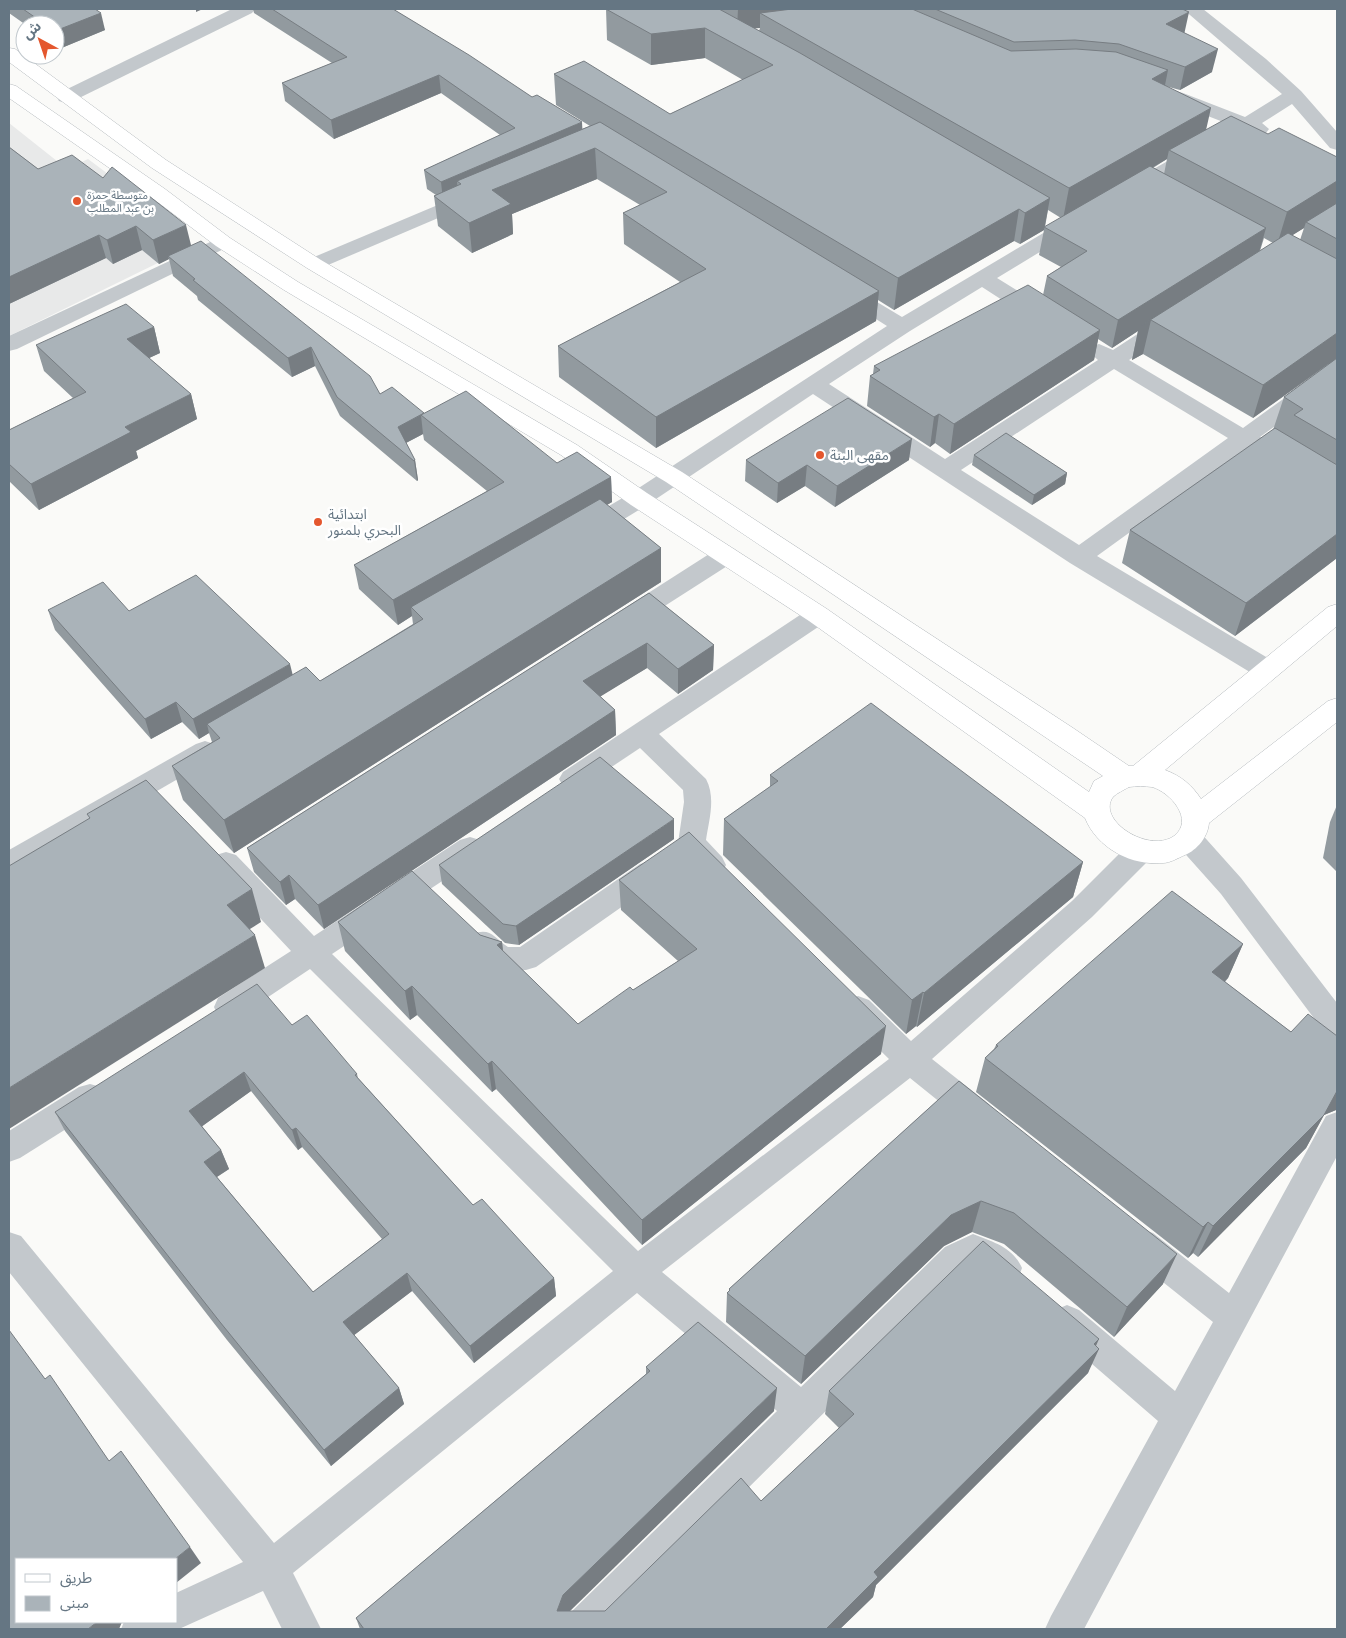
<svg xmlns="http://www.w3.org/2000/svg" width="1346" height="1638" viewBox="0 0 1346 1638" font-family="'DM Sans','Noto Sans Arabic',sans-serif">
<rect width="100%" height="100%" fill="#fafaf8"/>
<polygon fill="#e8e9e9" points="9,123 67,169 88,159 187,233 166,259 9,336"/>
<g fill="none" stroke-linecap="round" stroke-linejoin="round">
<defs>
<path id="major" d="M9 48 15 49 166 160 321 260 682 472 1073 728 1129 766H1133L1328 607 1337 604V626L1165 770C1181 776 1192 785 1201 799L1328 701 1337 698V722L1209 823C1208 837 1197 850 1185 855 1178 858 1170 863 1163 863 1131 866 1097 848 1085 818L809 621 631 505 561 455 284 290 216 246 151 197 9 98V84L16 86 165 189 230 238 298 282 577 445 647 493 827 609 1089 792 1094 781 1103 776 666 482 307 268 152 168 9 62ZM1129 787C1136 786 1145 786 1152 787 1170 792 1195 820 1174 836 1149 854 1096 820 1113 797 1117 793 1124 790 1129 787Z"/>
</defs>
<use href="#major" stroke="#b5babe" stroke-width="1"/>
<g fill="#c3c8cc" fill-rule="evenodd">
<polygon points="232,9 255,9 252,13 73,101 66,103 59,101 57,97 59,93"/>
<polygon points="1183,9 1203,9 1266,59 1301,91 1337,132 1337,150 1330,148 1292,104 1262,123 1269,129 1266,133 1259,135 1248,131 1136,195 1129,197 1122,195 1119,191 1122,187 1231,125 1169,101 1167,97 1169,93 1176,91 1183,93 1245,117 1282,94"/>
<polygon points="471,191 478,193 481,197 478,201 321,268 314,270 307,268 304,264 307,260"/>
<path d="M1074 217 1081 219 1084 223 1081 227 997 278 1049 310 1052 315 1049 320 1041 321 1033 320 982 287 910 331 829 384 945 459 1098 360 1088 351 1091 346 1099 344 1113 350 1159 320 1167 318 1175 320 1178 325 1175 330 1129 360 1243 428 1329 366 1337 364V381L1260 437 1337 482V500L1329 498 1245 449 1097 556 1276 663 1280 670 1276 677 1267 679 1258 677 1070 563 813 394 647 505 593 538 584 540 575 538 572 532 575 526 631 493 887 326 838 295 834 291 838 287 845 285 852 287 902 317 1067 219ZM1114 369 1228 438 1079 545 961 470Z"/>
<polygon points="223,236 230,238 233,242 230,246 17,349 9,351 9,336"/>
<polygon points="726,547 735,549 738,555 735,561 635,625 626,628 617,625 613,619 617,613 717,549"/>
<path d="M818 606 827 609 831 615 827 621 659 734 706 779C716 798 709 820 706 840L722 857 726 865 722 873 712 876 702 873 682 851 678 843 684 802 683 790 640 748 583 786 573 789 563 786 559 779 563 772 809 609Z"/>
<polygon points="205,741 214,744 218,751 214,758 19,871 9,874 9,850 196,744"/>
<polygon points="1189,828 1199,831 1241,878 1337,1003 1337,1043 1326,1039 1316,1021 1221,894 1179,847 1175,839 1179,831"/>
<path d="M470 837 480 840 484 848 480 856 332 954 638 1251 889 1059 847 1018 843 1009 847 1000 858 996 869 1000 911 1041 1072 901 1130 843 1140 840 1150 843 1154 851 1150 859 1092 917 932 1059 989 1104 994 1114 989 1124 978 1128 967 1124 910 1078 662 1272 801 1387 945 1247 973 1234C993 1242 1013 1247 1022 1268L1018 1279 1006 1283 994 1279 975 1265 969 1269 606 1629H561L567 1616 777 1411 637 1293 293 1573 321 1629H282L263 1591 179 1629H121L124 1622H176V1593L243 1562 9 1272V1232L21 1236 274 1543 613 1271 310 969 240 1016 229 1020 218 1016 214 1007 218 998 291 951 216 871 212 863 216 855 226 852 236 855 314 936 460 840Z"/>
<path d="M650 861 660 864 664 872 660 880 536 967 526 970 506 971 491 966 472 950 468 942 472 934C491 927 493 937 508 947H520L640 864Z"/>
<polygon points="90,1084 101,1087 105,1097 101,1107 20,1158 9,1162 9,1131 79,1087"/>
<polygon points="1337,1112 1337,1156 1084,1629 1045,1629 1051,1616 1158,1421 1055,1332 1050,1321 1055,1310 1067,1305 1079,1310 1175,1391 1213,1322 1129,1255 1125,1244 1129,1233 1141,1229 1153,1233 1229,1293 1326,1116"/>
</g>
<use href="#major" fill="#fff" fill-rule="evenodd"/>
</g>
<g fill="#929a9f" fill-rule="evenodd">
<polygon points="9,9 95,9 105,30 59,49 55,46 55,25 26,25 9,13"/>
<path d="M253 9H393L582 129 590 126 556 105 554 74 670 114 743 80 705 58 651 65 607 40 606 9H1182L1184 33 1212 72 1180 90 1165 86 1206 130 1268 134 1337 157V558L1235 636 1122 563 1130 530 1273 430 1284 397 1329 364 1253 418 1143 354 1132 360 1138 331 1112 348 1098 339 1094 360 950 454 935 443 930 447 867 406 870 376 873 374 874 366 1043 295 1047 276 1061 267 1039 255 1044 230 1020 244 1014 241 894 310 878 300 876 321 656 448 559 377 558 346 680 282 624 244 623 213 640 205 597 179 512 214 513 234 472 253 438 226 434 196 436 195 427 189 424 170 500 135 441 93 334 139 285 101 282 83 332 63 254 13ZM754 28H760L759 31ZM1167 159 1164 174 1153 168ZM1048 210 1061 218 1045 227ZM1304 228 1300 240 1292 235ZM1264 238 1273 243 1260 251Z"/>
<polygon points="9,147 38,169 191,246 380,394 424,413 557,463 611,477 612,502 607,505 661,548 661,582 234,853 183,800 172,766 212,742 209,733 199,739 182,722 151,739 55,630 48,610 129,611 293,675 320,681 413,624 412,616 398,625 359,589 354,565 487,491 424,440 423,434 406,443 415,460 418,480 417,481 340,416 315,366 292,377 198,300 197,296 173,276 169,259 159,264 142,250 113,264 106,258 9,304"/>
<polygon points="154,327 160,353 149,358 191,394 197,419 136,451 138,458 39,510 9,481 9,430 73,398 44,371 36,345"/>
<polygon points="974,455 1067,473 1065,484 1032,505 972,465"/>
<polygon points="746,460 909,460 835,507 805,486 777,503 745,481"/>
<polygon points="649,593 714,645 713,670 678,694 647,668 600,696 615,710 616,735 324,929 295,899 286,905 254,872 247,848"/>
<polygon points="770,775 1083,862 1073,897 917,1027 916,1026 906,1034 723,855 724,819 770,787"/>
<polygon points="1337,805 1337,872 1323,858 1330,822"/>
<polygon points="674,839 519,945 505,943 442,884 439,865"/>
<polygon points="619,880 881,1054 642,1245 496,1089 492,1092 417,1015 410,1020 345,951 338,922 480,935 502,942 503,951 578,1024 633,990 678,961 621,910"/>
<polygon points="1243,944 1228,978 1225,982 1291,1032 1337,1036 1337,1112 1336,1110 1324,1115 1306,1148 1198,1257 1193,1253 1188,1258 976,1092 985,1058 994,1049 996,1045"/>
<path d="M292 1025 357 1074 358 1078 473 1205 554 1278 556 1296 474 1363 412 1291 354 1335 399 1388 404 1404 331 1466 227 1340 65 1131 55 1112ZM251 1091 298 1150 302 1147 382 1239 313 1292 217 1177 229 1169 221 1150 202 1126Z"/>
<polygon points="959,1081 1163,1284 1114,1337 1004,1244 972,1232 944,1246 801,1384 726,1322 727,1293 729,1292 729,1289"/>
<polygon points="1096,1346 1088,1373 876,1585 873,1597 840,1629 360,1629 356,1618 646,1374 646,1367 774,1411 569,1611 605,1611 761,1501 839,1428 825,1414 829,1391"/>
</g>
<g fill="#777d82">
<polygon points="196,9 203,9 196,12"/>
<polygon points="738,9 855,9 760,13 760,28 737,30"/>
<polygon points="1189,12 1184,35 1166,24"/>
<polygon points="101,13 105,30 59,49 55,31"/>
<polygon points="705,28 705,58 651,65 651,34"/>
<polygon points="1218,49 1212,72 1180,90 1185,67"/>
<polygon points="1168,70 1162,100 1152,79"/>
<polygon points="439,75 441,93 334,139 331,120"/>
<polygon points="1211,108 1204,139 1169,150 1167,159 1063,219 1069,188"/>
<polygon points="582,122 583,141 461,184 457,181 458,194 443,200 441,182"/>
<polygon points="595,148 597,179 512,214 513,234 472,253 469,223 492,190"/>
<polygon points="1337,181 1337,211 1306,222 1304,228 1277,245 1287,212"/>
<polygon points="1050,198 1044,230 1020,244 1025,213"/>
<polygon points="1019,209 1014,241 894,310 898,278"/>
<polygon points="186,225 192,249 168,256 169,259 159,264 153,240"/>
<polygon points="136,226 142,250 113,264 107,240"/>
<polygon points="1266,228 1258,256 1151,320 1143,354 1132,360 1138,331 1112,348 1118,320"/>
<polygon points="99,235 106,258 9,304 9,277"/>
<polygon points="879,291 876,321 656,448 656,417"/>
<polygon points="154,327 160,353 134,365 127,339"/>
<polygon points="1100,330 1094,360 950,454 954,424"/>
<polygon points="1337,333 1337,362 1328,364 1253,418 1263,385"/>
<polygon points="311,347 315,366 292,377 288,358"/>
<polygon points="191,394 197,419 136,451 138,458 39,510 31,484 125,427"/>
<polygon points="939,414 935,443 930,447 934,417"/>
<polygon points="421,415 423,434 400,446 398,427"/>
<polygon points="912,439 909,460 835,507 837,486"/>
<polygon points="415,460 418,480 417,481 414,461"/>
<polygon points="807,465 805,486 777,503 778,483"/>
<polygon points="1067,473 1065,484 1032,505 1034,495"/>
<polygon points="611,477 612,502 417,613 411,607 412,616 398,625 393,600"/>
<polygon points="1337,534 1337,558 1235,636 1246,603"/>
<polygon points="661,548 661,582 234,853 224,820"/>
<polygon points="647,643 647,668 585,706 583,681"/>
<polygon points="714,645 713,670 678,694 678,669"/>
<polygon points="290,664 295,684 207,724 209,733 199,739 193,719"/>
<polygon points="176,702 182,722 151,739 145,719"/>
<polygon points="615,710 616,735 324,929 318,905"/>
<polygon points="674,819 674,839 519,945 516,926"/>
<polygon points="1083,862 1073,897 917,1027 924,993"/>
<polygon points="289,875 295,899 286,905 280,882"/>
<polygon points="252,889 261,922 237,937 227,905"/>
<polygon points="255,935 265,968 9,1129 9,1088"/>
<polygon points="502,942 505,971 497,945"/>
<polygon points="1243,944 1228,978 1198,1006 1212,972"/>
<polygon points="412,986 417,1015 410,1020 405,991"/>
<polygon points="923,992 916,1026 906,1034 912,1000"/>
<polygon points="886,1026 881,1054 642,1245 642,1220"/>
<polygon points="492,1061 496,1089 492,1092 488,1064"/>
<polygon points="244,1072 251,1091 197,1130 189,1111"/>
<polygon points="1337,1091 1337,1109 1336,1110 1324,1115 1306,1148 1198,1257 1213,1226"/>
<polygon points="296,1128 302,1147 298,1150 292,1130"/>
<polygon points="221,1150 229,1169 212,1180 204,1162"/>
<polygon points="981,1201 972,1232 944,1246 801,1384 805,1356 951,1215"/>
<polygon points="1208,1222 1193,1253 1188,1258 1203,1227"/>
<polygon points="1177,1254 1163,1284 1114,1337 1127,1307"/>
<polygon points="407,1273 412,1291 349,1339 343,1322"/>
<polygon points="554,1278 556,1296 474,1363 470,1346"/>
<polygon points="1099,1339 1092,1355 1099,1349 1088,1373 876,1585 873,1597 840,1629 826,1629 874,1572"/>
<polygon points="399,1388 404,1404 331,1466 324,1450"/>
<polygon points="777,1388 774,1411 566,1615 557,1611 563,1595"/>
<polygon points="190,1547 201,1563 176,1583 176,1559 175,1559"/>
<polygon points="97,1622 122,1622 119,1629 88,1629"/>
</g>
<g fill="#aab3b9" stroke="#777d82" fill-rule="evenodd">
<polygon points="23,9 95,9 101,13 55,31 55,25 46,25"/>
<polygon points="272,9 393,9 469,55 532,97 537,95 582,122 441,182 424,170 515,128 439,75 331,120 282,83 347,57"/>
<polygon points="606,9 719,9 800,53 1050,198 1025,213 1019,209 898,278 554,74 584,61 670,114 773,65 705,28 651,34"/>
<polygon points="792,9 912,9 1011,51 1076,49 1116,52 1168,70 1152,79 1211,108 1069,188 760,13"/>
<polygon points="935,9 1182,9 1189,12 1166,24 1218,49 1185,67 1119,44 1075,40 1014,42"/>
<polygon points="1231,116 1268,134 1279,128 1337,157 1337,181 1287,212 1169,150"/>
<polygon points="600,122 879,291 656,417 558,346 706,269 623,213 667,192 595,148 492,190 511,204 469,223 434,196 461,184 457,181"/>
<polygon points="9,147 38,169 72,155 103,178 112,167 186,225 153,240 136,226 107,240 99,235 9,277"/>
<polygon points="1150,166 1266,228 1118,320 1047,276 1087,251 1044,227"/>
<polygon points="1337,203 1337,239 1306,222"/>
<polygon points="1288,233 1337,259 1337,333 1263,385 1151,320 1139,327"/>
<polygon points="201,241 370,376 380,394 392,387 424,413 398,427 415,460 414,461 337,397 311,347 288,358 193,280 195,279 168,256"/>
<polygon points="1028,285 1100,330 954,424 939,414 934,417 870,376 880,370 874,366"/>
<polygon points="126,304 154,327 127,339 191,394 125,427 131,432 31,484 9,464 9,430 86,392 36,345"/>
<polygon points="1337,358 1337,440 1294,415 1303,409 1284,397"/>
<polygon points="466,391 557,463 577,452 611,477 393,600 354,565 504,482 421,415"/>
<polygon points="848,398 912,439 837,486 807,465 778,483 746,460"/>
<polygon points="1275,428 1337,465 1337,534 1246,603 1130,530"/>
<polygon points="1006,433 1067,473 1034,495 974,455"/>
<polygon points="600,499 661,548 224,820 172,766 220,738 207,724 306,667 320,681 423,619 411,607"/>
<polygon points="196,575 290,664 193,719 176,702 145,719 48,610 103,582 129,611"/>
<polygon points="649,593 714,645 678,669 647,643 583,681 615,710 318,905 289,875 280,882 247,848"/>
<polygon points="871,703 1083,862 924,993 923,992 912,1000 724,819 778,781 770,775"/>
<polygon points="600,757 674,819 516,926 503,924 439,865"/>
<polygon points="146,780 252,889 227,905 255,935 9,1088 9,866 90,818 87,814"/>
<polygon points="689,832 886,1026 642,1220 492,1061 488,1064 412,986 405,991 338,922 412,871 480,935 502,942 497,945 578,1024 630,987 633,990 697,949 619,880"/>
<polygon points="1172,891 1243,944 1212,972 1291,1032 1308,1014 1337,1036 1337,1091 1324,1115 1213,1226 1208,1222 1203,1227 985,1058 998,1046 996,1045"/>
<path d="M257 984 292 1025 307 1015 357 1074 355 1075 473 1205 482 1199 554 1278 470 1346 407 1273 343 1322 399 1388 324 1450 220 1322 55 1112ZM244 1072 292 1130 296 1128 389 1234 313 1292 204 1162 221 1150 189 1111Z"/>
<polygon points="959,1081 1177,1254 1127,1307 1014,1213 981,1201 951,1215 805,1356 727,1293 730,1290 729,1289"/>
<polygon points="983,1241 1099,1339 1094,1344 1099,1349 874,1572 878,1577 826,1629 364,1629 356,1618 650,1371 646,1367 698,1322 777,1388 563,1595 557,1611 605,1611 741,1478 761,1501 854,1414 829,1391"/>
<polygon points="9,1330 45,1379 50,1375 109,1461 121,1451 190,1547 175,1559 16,1559 16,1622 97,1622 88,1629 9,1629"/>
</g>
<g fill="#e4572e" stroke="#fff" stroke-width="2">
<circle cx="77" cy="201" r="5"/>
<circle cx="820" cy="455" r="5"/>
<circle cx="318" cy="522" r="5"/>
</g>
<g text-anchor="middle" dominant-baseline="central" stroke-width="5" stroke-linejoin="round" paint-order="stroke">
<g font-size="11" fill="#657683" stroke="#fff" text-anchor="start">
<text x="87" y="195">متوسطة حمزة<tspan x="87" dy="13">بن عبد المطلب</tspan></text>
</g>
<g font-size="14" fill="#657683" stroke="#fff" text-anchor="start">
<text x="830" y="455">مقهى البنة</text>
<text x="328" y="514">ابتدائية<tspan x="328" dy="16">البحري بلمنور</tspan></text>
</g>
</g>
<rect width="1346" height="1638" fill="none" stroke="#657683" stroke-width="20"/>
<rect x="15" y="1558" width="162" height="65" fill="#ffffff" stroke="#c1c8cd"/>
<rect x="25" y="1574" width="25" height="8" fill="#ffffff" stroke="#c1c8cd"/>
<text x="60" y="1583" font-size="15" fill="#657683">طريق</text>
<rect x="25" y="1596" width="25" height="15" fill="#aab3b9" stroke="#c1c8cd"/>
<text x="60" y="1608" font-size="15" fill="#657683">مبنى</text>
<g transform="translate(40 40) rotate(320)"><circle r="24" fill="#ffffff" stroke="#c1c8cd"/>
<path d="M0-4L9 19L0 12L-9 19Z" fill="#e4572e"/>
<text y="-8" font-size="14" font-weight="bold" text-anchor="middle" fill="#657683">ش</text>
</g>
</svg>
